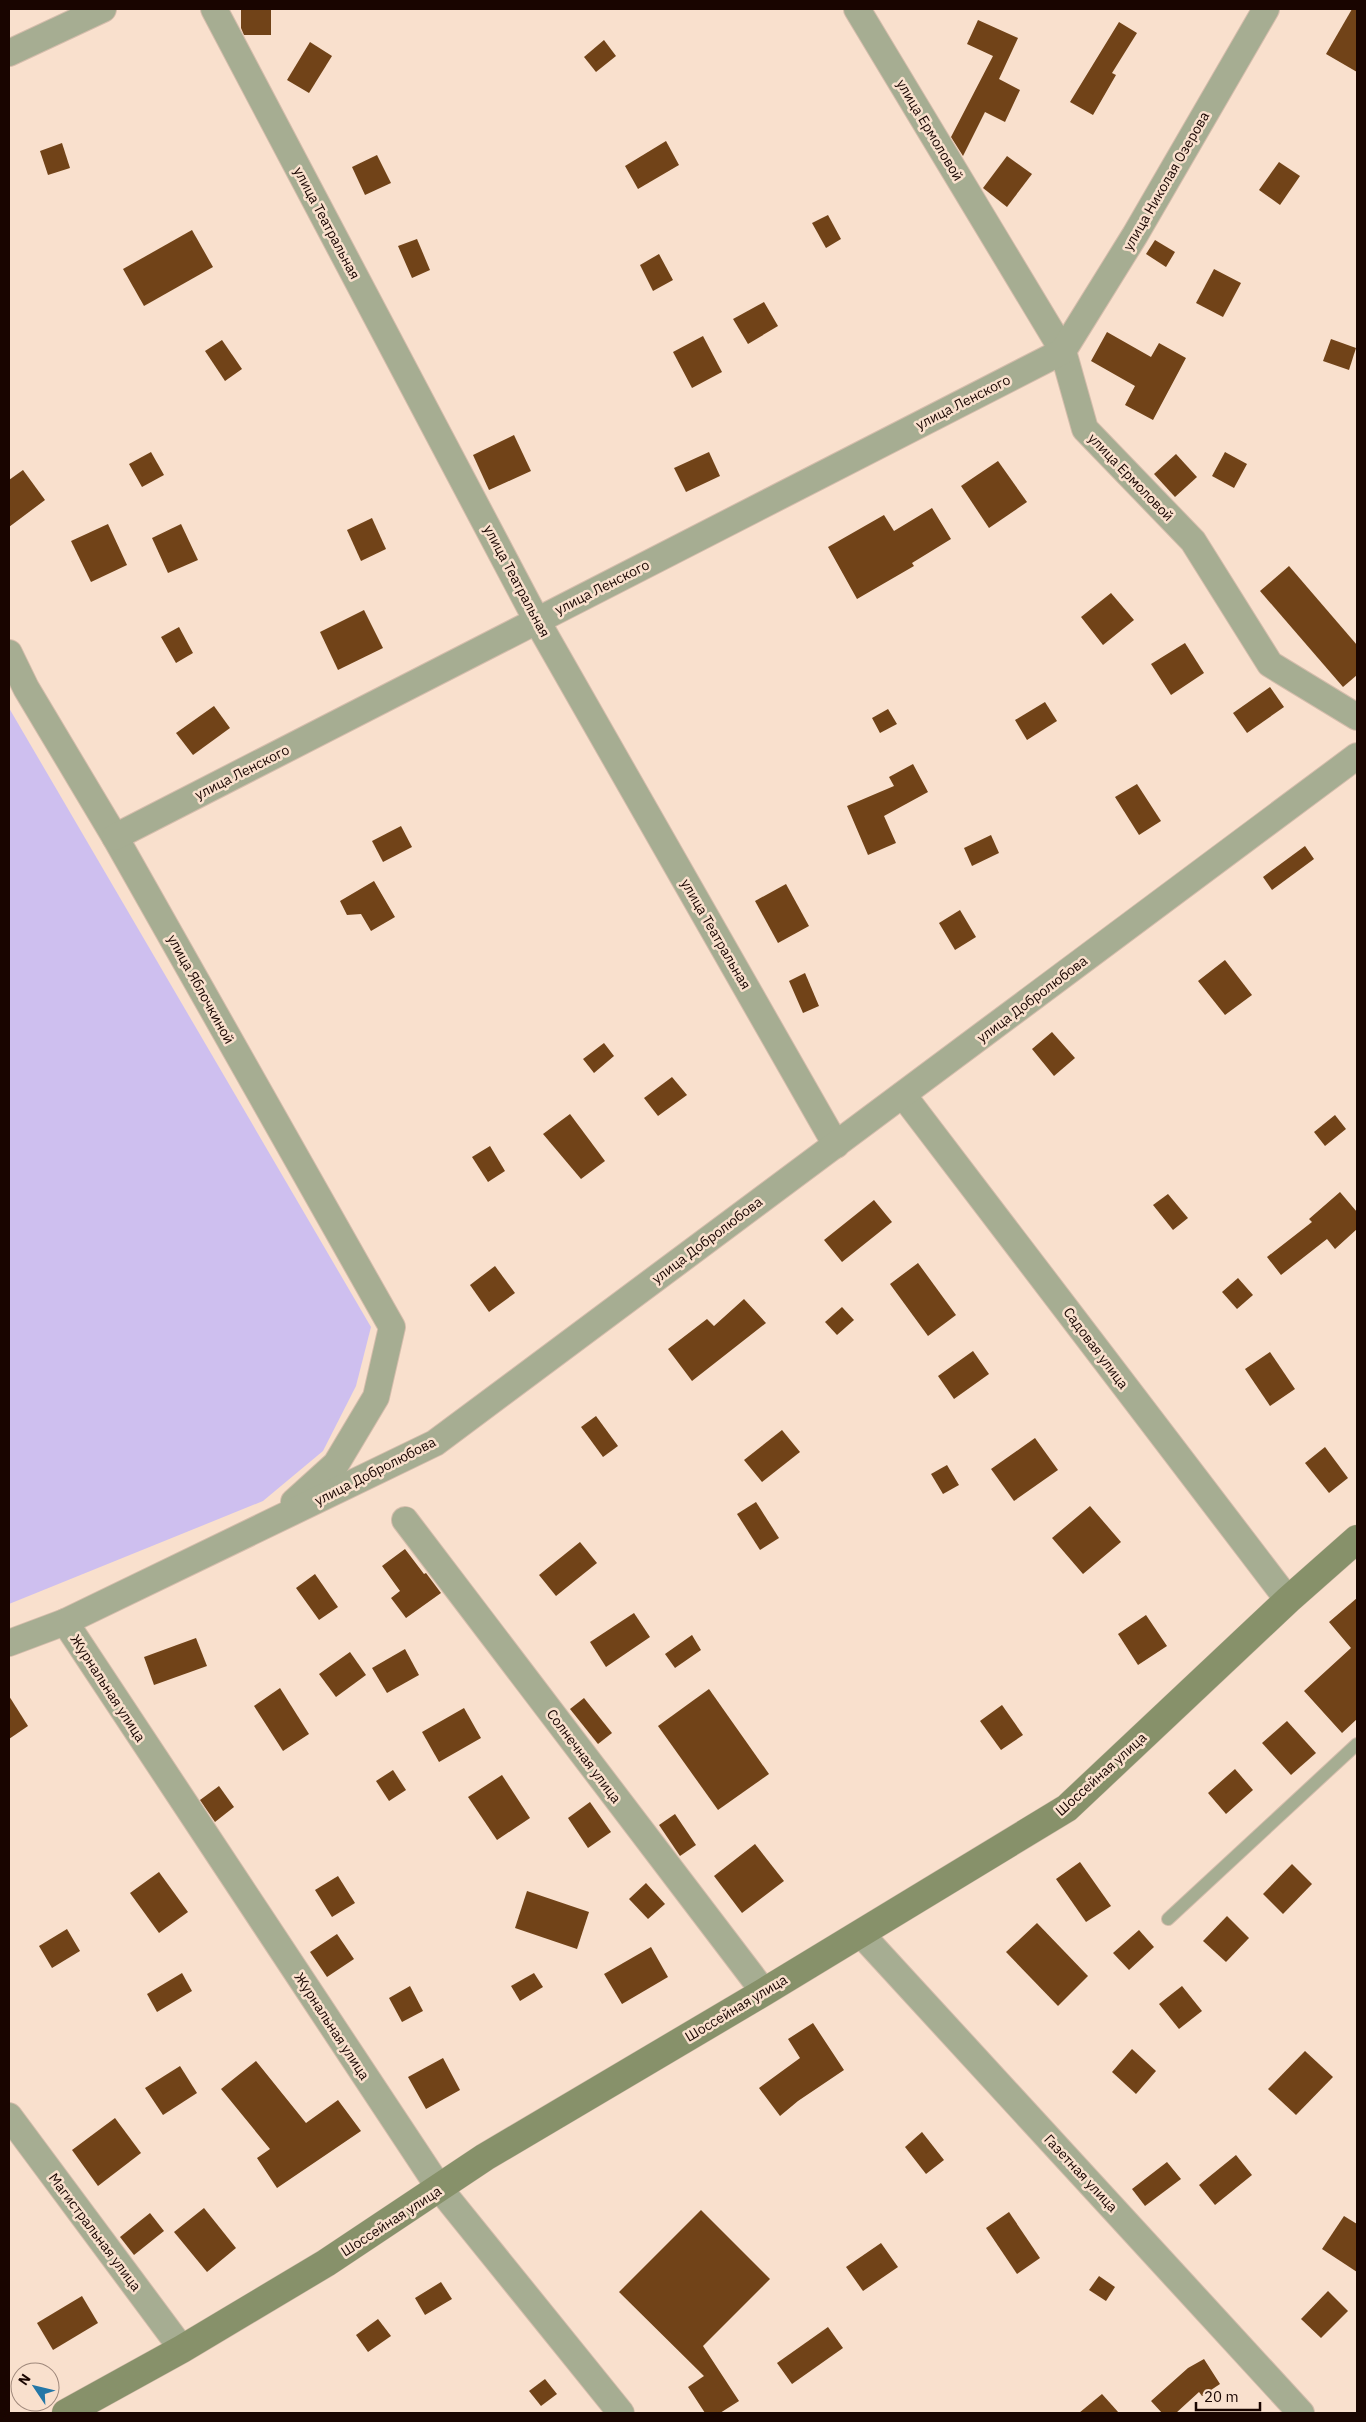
<svg xmlns="http://www.w3.org/2000/svg" width="1366" height="2422" viewBox="0 0 1366 2422" font-family="'IBM Plex Sans',sans-serif">
<rect width="100%" height="100%" fill="#f9e0cd"/>
<polygon fill="#cebfef" points="9,708 371,1327 356,1386 323,1451 263,1501 9,1604"/>
<g fill="#714318">
<polygon points="241,9 271,9 271,35 244,35 241,28"/>
<polygon points="1352,9 1357,9 1357,72 1326,54"/>
<polygon points="978,20 1018,38 999,79 1020,90 1005,122 985,112 963,156 951,137 993,56 967,44"/>
<polygon points="1119,22 1137,33 1112,73 1116,75 1093,115 1070,102"/>
<polygon points="604,40 616,56 596,72 584,57"/>
<polygon points="310,42 332,56 309,93 287,80"/>
<polygon points="666,141 679,165 638,189 625,166"/>
<polygon points="62,143 70,168 48,175 40,151"/>
<polygon points="377,155 391,183 365,195 352,167"/>
<polygon points="1007,156 1032,174 1007,207 983,188"/>
<polygon points="1279,162 1300,176 1280,205 1259,190"/>
<polygon points="828,215 841,239 826,248 812,223"/>
<polygon points="192,230 213,267 144,306 123,269"/>
<polygon points="417,239 430,270 412,278 398,246"/>
<polygon points="1155,240 1175,252 1166,267 1146,254"/>
<polygon points="659,254 673,280 653,291 640,265"/>
<polygon points="1214,269 1241,283 1223,317 1196,303"/>
<polygon points="764,302 778,326 748,344 733,319"/>
<polygon points="1107,332 1151,357 1159,343 1186,358 1153,420 1125,405 1135,386 1091,361"/>
<polygon points="703,336 722,372 692,388 673,352"/>
<polygon points="1331,339 1356,348 1349,370 1323,361"/>
<polygon points="222,340 242,369 225,381 205,351"/>
<polygon points="514,435 531,471 489,490 473,455"/>
<polygon points="151,452 164,475 142,487 129,464"/>
<polygon points="709,452 720,476 686,492 674,468"/>
<polygon points="1225,452 1247,464 1234,488 1212,476"/>
<polygon points="1176,454 1197,477 1175,497 1154,474"/>
<polygon points="998,461 1027,502 989,528 961,486"/>
<polygon points="23,470 45,500 9,527 9,480"/>
<polygon points="932,508 951,539 912,563 914,566 857,599 828,547 884,515 894,531"/>
<polygon points="372,518 386,549 361,561 347,530"/>
<polygon points="108,524 127,565 91,582 71,541"/>
<polygon points="181,524 198,560 168,573 152,538"/>
<polygon points="1289,566 1357,645 1357,675 1343,687 1260,591"/>
<polygon points="1111,593 1134,620 1103,645 1081,617"/>
<polygon points="364,610 383,648 338,670 320,632"/>
<polygon points="179,627 193,653 176,663 161,637"/>
<polygon points="1185,643 1204,673 1171,695 1151,664"/>
<polygon points="1270,687 1284,707 1247,733 1233,713"/>
<polygon points="1045,702 1057,721 1027,740 1015,720"/>
<polygon points="214,706 230,728 193,755 176,733"/>
<polygon points="888,709 897,724 880,733 872,718"/>
<polygon points="913,764 928,792 884,816 896,843 868,855 847,806 894,786 889,777"/>
<polygon points="1137,784 1161,821 1139,835 1115,797"/>
<polygon points="401,826 412,847 383,862 372,841"/>
<polygon points="991,835 999,853 972,866 964,848"/>
<polygon points="1305,846 1314,859 1272,890 1263,877"/>
<polygon points="374,881 395,917 371,931 361,914 347,915 340,901"/>
<polygon points="786,884 809,926 778,943 755,901"/>
<polygon points="960,910 976,937 955,950 939,923"/>
<polygon points="1225,960 1252,995 1225,1015 1198,981"/>
<polygon points="805,973 819,1006 803,1013 789,981"/>
<polygon points="1052,1032 1075,1058 1054,1076 1032,1049"/>
<polygon points="604,1043 614,1056 594,1073 583,1059"/>
<polygon points="672,1077 687,1095 658,1116 644,1098"/>
<polygon points="570,1114 605,1161 581,1179 543,1134"/>
<polygon points="1335,1115 1346,1129 1325,1146 1314,1132"/>
<polygon points="490,1146 505,1171 488,1182 472,1157"/>
<polygon points="1340,1192 1357,1212 1357,1229 1335,1249 1327,1239 1281,1275 1267,1257 1312,1222 1309,1219"/>
<polygon points="1168,1194 1188,1218 1173,1230 1153,1205"/>
<polygon points="874,1200 892,1222 842,1262 824,1240"/>
<polygon points="918,1263 956,1315 928,1336 890,1284"/>
<polygon points="495,1266 515,1293 489,1312 470,1285"/>
<polygon points="1238,1278 1253,1295 1237,1309 1222,1292"/>
<polygon points="744,1299 766,1323 692,1381 668,1349 707,1319 714,1326"/>
<polygon points="842,1307 854,1320 837,1335 825,1322"/>
<polygon points="973,1351 989,1374 954,1399 938,1376"/>
<polygon points="1270,1352 1295,1389 1270,1406 1245,1369"/>
<polygon points="596,1416 618,1446 603,1457 581,1427"/>
<polygon points="782,1430 800,1452 762,1482 744,1460"/>
<polygon points="1035,1438 1058,1470 1014,1501 991,1469"/>
<polygon points="1325,1447 1348,1478 1329,1493 1305,1463"/>
<polygon points="947,1465 959,1485 943,1494 931,1474"/>
<polygon points="756,1502 779,1538 760,1550 737,1514"/>
<polygon points="1090,1506 1121,1542 1083,1574 1052,1538"/>
<polygon points="580,1542 597,1563 556,1596 539,1575"/>
<polygon points="405,1549 424,1574 426,1573 441,1593 406,1618 391,1598 400,1591 382,1566"/>
<polygon points="315,1574 338,1607 319,1620 296,1588"/>
<polygon points="1357,1598 1357,1719 1342,1733 1304,1691 1351,1648 1329,1622"/>
<polygon points="634,1613 650,1637 606,1667 590,1642"/>
<polygon points="1146,1615 1167,1646 1138,1665 1118,1634"/>
<polygon points="692,1635 701,1650 675,1668 665,1654"/>
<polygon points="196,1638 207,1666 154,1685 144,1657"/>
<polygon points="405,1649 419,1675 387,1693 372,1668"/>
<polygon points="350,1652 366,1675 336,1697 319,1674"/>
<polygon points="280,1688 309,1734 283,1751 254,1706"/>
<polygon points="709,1689 769,1774 718,1810 658,1726"/>
<polygon points="9,1696 28,1726 9,1739"/>
<polygon points="584,1698 612,1733 598,1744 570,1709"/>
<polygon points="1002,1705 1023,1735 1001,1750 980,1721"/>
<polygon points="464,1708 481,1738 439,1762 422,1732"/>
<polygon points="1287,1721 1316,1753 1291,1775 1262,1743"/>
<polygon points="1235,1769 1253,1790 1226,1814 1208,1793"/>
<polygon points="393,1770 406,1790 389,1801 376,1781"/>
<polygon points="502,1775 530,1818 497,1840 468,1797"/>
<polygon points="219,1786 234,1807 215,1822 200,1800"/>
<polygon points="590,1802 611,1832 588,1848 568,1818"/>
<polygon points="675,1814 696,1845 680,1856 659,1825"/>
<polygon points="755,1844 784,1881 742,1913 714,1876"/>
<polygon points="1080,1862 1111,1906 1086,1922 1056,1879"/>
<polygon points="1292,1864 1312,1884 1283,1914 1263,1894"/>
<polygon points="159,1872 188,1912 159,1933 130,1893"/>
<polygon points="338,1876 355,1903 332,1917 315,1890"/>
<polygon points="646,1883 665,1904 648,1919 629,1899"/>
<polygon points="527,1891 589,1912 577,1949 515,1928"/>
<polygon points="1227,1916 1249,1938 1226,1962 1203,1941"/>
<polygon points="1037,1923 1088,1976 1058,2006 1006,1952"/>
<polygon points="67,1929 80,1951 52,1968 39,1946"/>
<polygon points="1139,1930 1154,1947 1129,1970 1113,1953"/>
<polygon points="337,1934 354,1959 327,1977 310,1952"/>
<polygon points="651,1947 668,1977 622,2004 604,1974"/>
<polygon points="182,1973 192,1991 157,2012 147,1994"/>
<polygon points="534,1973 543,1987 520,2001 511,1986"/>
<polygon points="410,1986 423,2011 402,2022 389,1998"/>
<polygon points="1182,1986 1202,2011 1179,2029 1159,2004"/>
<polygon points="813,2023 844,2070 798,2101 780,2116 759,2088 800,2058 788,2039"/>
<polygon points="1132,2049 1156,2071 1136,2094 1112,2072"/>
<polygon points="1305,2051 1333,2077 1296,2115 1268,2089"/>
<polygon points="443,2058 460,2090 426,2109 408,2077"/>
<polygon points="256,2061 306,2123 338,2100 361,2131 277,2188 257,2158 270,2149 221,2089"/>
<polygon points="180,2066 197,2093 163,2115 145,2088"/>
<polygon points="115,2118 141,2153 98,2186 72,2150"/>
<polygon points="922,2132 944,2160 926,2174 905,2147"/>
<polygon points="1236,2155 1252,2175 1215,2205 1199,2185"/>
<polygon points="1167,2162 1181,2179 1145,2206 1132,2189"/>
<polygon points="204,2208 236,2248 207,2272 174,2232"/>
<polygon points="701,2210 770,2279 703,2346 739,2401 720,2413 705,2413 688,2387 704,2376 619,2292"/>
<polygon points="1009,2212 1040,2258 1017,2274 986,2228"/>
<polygon points="150,2213 164,2231 134,2255 120,2237"/>
<polygon points="1344,2216 1357,2224 1357,2272 1322,2249"/>
<polygon points="881,2243 898,2267 863,2291 846,2267"/>
<polygon points="1099,2276 1115,2287 1106,2301 1089,2290"/>
<polygon points="441,2282 452,2299 425,2315 415,2298"/>
<polygon points="1328,2291 1348,2311 1321,2338 1301,2319"/>
<polygon points="82,2296 98,2323 53,2350 37,2323"/>
<polygon points="378,2319 391,2336 368,2352 356,2335"/>
<polygon points="828,2327 843,2348 792,2384 777,2363"/>
<polygon points="1204,2359 1220,2384 1202,2396 1199,2392 1176,2413 1162,2413 1151,2401 1188,2368"/>
<polygon points="545,2379 557,2394 541,2406 529,2391"/>
<polygon points="1102,2394 1119,2413 1079,2413"/>
</g>
<g fill="none" stroke-linecap="round" stroke-linejoin="round">
<defs>
<polyline id="service" points="1168,1919 1357,1744"/>
<g id="minor">
<polyline points="214,9 537,621 836,1145"/>
<polyline points="857,9 1063,351 1085,429 1193,541 1270,664 1357,717"/>
<polyline points="9,53 103,9"/>
<polyline points="9,653 26,688 115,837 392,1327 376,1397 336,1464 294,1502"/>
<polyline points="115,837 1063,351 1135,235 1266,9"/>
<polyline points="903,1095 1288,1600"/>
<polyline points="405,1520 764,1992"/>
<polyline points="65,1622 440,2189 621,2413"/>
<polyline points="9,1643 65,1622 435,1443 1357,756"/>
<polyline points="861,1934 1301,2413"/>
<polyline points="9,2116 182,2349"/>
</g>
<polyline id="secondary" points="66,2413 182,2349 326,2263 485,2157 764,1992 1067,1808 1288,1600 1357,1539"/>
</defs>
<use href="#service" stroke="#d5bdac" stroke-width="14"/>
<use href="#minor" stroke="#d5bdac" stroke-width="28"/>
<use href="#secondary" stroke="#d5bdac" stroke-width="29"/>
<use href="#service" stroke="#a6ad92" stroke-width="12"/>
<use href="#minor" stroke="#a6ad92" stroke-width="26"/>
<use href="#secondary" stroke="#87916a" stroke-width="28"/>
</g>
<g text-anchor="middle" dominant-baseline="central" stroke-width="5" stroke-linejoin="round" paint-order="stroke">
<g font-size="14" fill="#190500" stroke="#f9e0cd">
<text transform="translate(930 130) rotate(59)">улица Ермоловой</text>
<text transform="translate(1166 181) rotate(-60)">улица Николая Озерова</text>
<text transform="translate(327 223) rotate(62)">улица Театральная</text>
<text transform="translate(963 402) rotate(-27)">улица Ленского</text>
<text transform="translate(1131 477) rotate(46)">улица Ермоловой</text>
<text transform="translate(517 581) rotate(62)">улица Театральная</text>
<text transform="translate(602 587) rotate(-27)">улица Ленского</text>
<text transform="translate(242 772) rotate(-27)">улица Ленского</text>
<text transform="translate(716 934) rotate(60)">улица Театральная</text>
<text transform="translate(201 989) rotate(61)">улица Яблочкиной</text>
<text transform="translate(1032 999) rotate(-37)">улица Добролюбова</text>
<text transform="translate(707 1240) rotate(-37)">улица Добролюбова</text>
<text transform="translate(1096 1348) rotate(53)">Садовая улица</text>
<text transform="translate(375 1471) rotate(-27)">улица Добролюбова</text>
<text transform="translate(108 1688) rotate(57)">Журнальная улица</text>
<text transform="translate(584 1756) rotate(53)">Солнечная улица</text>
<text transform="translate(1101 1774) rotate(-42)">Шоссейная улица</text>
<text transform="translate(736 2008) rotate(-31)">Шоссейная улица</text>
<text transform="translate(332 2026) rotate(57)">Журнальная улица</text>
<text transform="translate(1081 2173) rotate(47)">Газетная улица</text>
<text transform="translate(391 2221) rotate(-33)">Шоссейная улица</text>
<text transform="translate(95 2232) rotate(53)">Магистральная улица</text>
</g>
</g>
<rect width="1366" height="2422" fill="none" stroke="#190500" stroke-width="20"/>
<g transform="translate(35 2387) rotate(305)"><circle r="24" fill="#f9e0cd" stroke="#9f887b"/>
<path d="M0-4L9 19L0 12L-9 19Z" fill="#2477a7"/>
<text y="-8" font-size="14" font-weight="bold" text-anchor="middle" fill="#190500">N</text>
</g>
<path d="M1196 2402v8h64v-8" fill="none" stroke="#190500" stroke-width="2.5"/>
<text x="1204" y="2402" font-size="15" fill="#190500" stroke="#f9e0cd" stroke-width="4" paint-order="stroke">20 m</text>
</svg>
